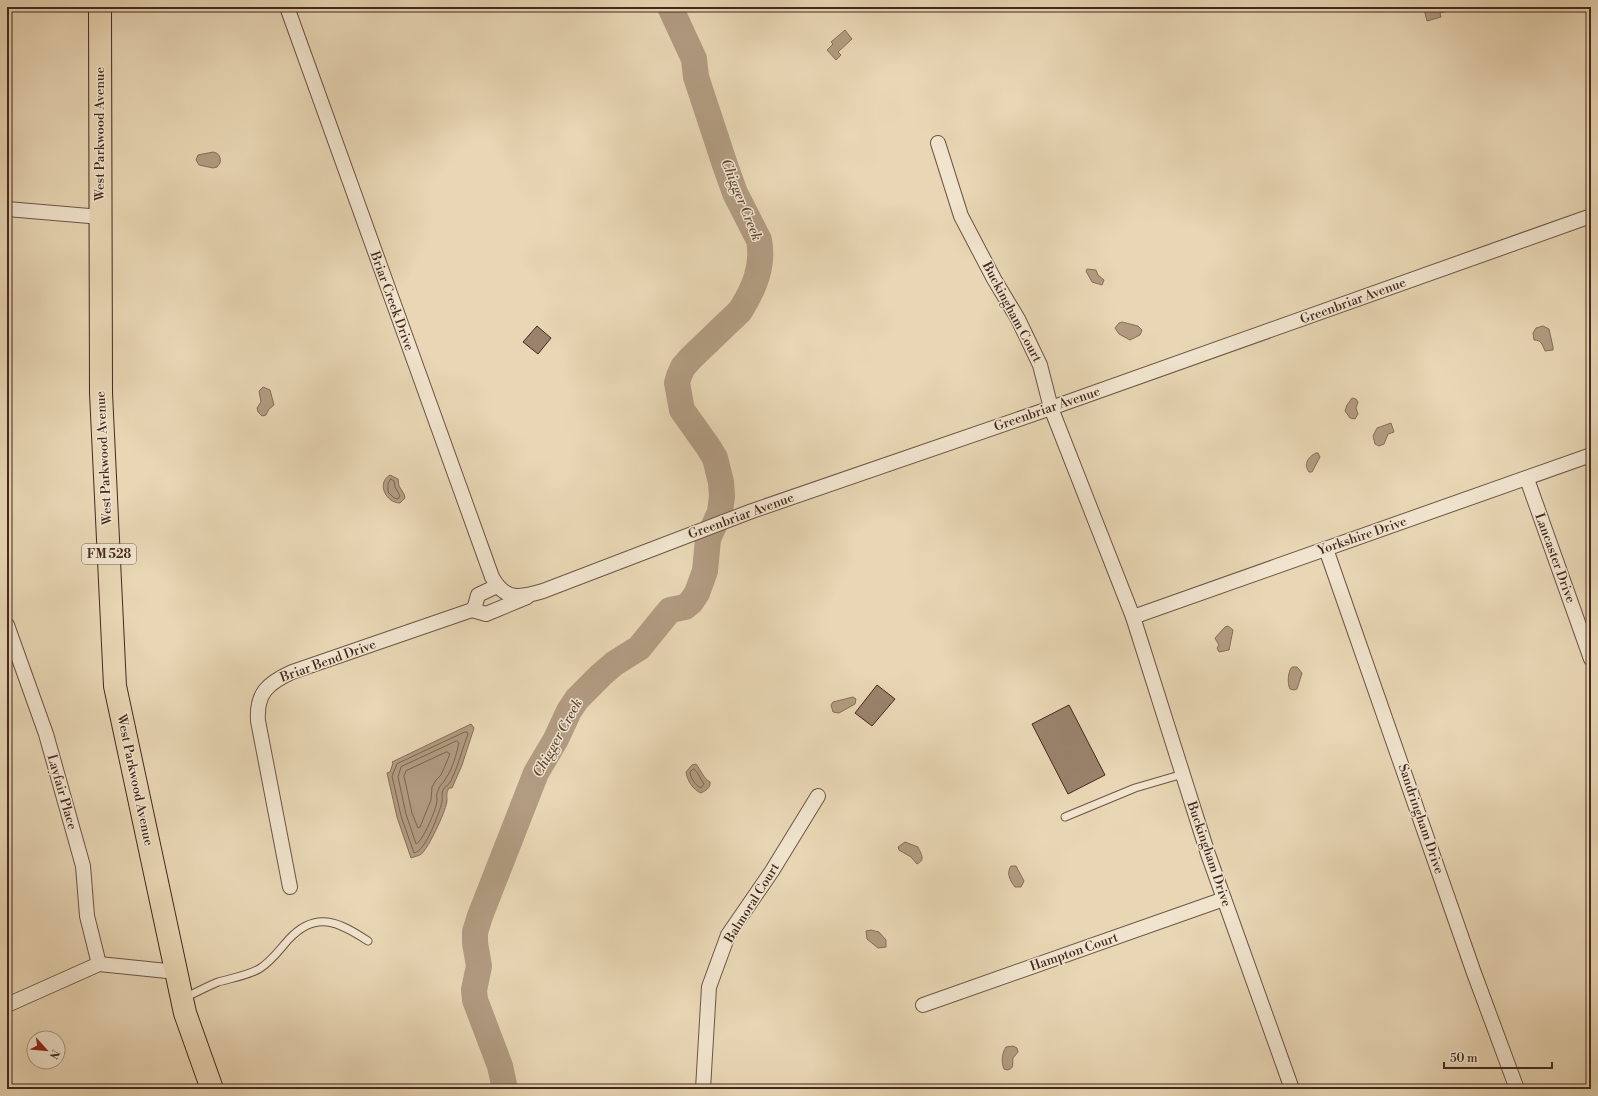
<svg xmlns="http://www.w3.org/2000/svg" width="1598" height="1096" viewBox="0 0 1598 1096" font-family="'Libre Bodoni',serif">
<rect width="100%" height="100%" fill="#e8d6b4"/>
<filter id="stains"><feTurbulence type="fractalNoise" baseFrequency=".005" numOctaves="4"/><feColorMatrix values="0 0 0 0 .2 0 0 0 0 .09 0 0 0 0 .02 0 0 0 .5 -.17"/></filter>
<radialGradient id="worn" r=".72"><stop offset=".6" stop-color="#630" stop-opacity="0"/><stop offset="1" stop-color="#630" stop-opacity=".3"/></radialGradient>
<g fill="#b19b81" stroke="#866d59">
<polygon points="1429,7 1450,7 1451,10 1440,13 1441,17 1427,21 1424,9"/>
<polygon points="845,30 852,39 838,52 841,55 836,60 827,50 833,44 831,42"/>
<path d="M213 152C219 153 221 157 220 163L217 167 213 168 199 165 196 160 198 155Z"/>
<polygon points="1087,269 1096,270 1098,275 1104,280 1102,285 1092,282 1086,271"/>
<polygon points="1122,322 1138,326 1142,330 1140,335 1130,340 1119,334 1115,328 1119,323"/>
<path d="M1543 326 1549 329 1553 347V350L1545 351C1542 344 1541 340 1534 340L1533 333 1536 328Z"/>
<polygon points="263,387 270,390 274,405 269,409 266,415 262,416 258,412 257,408 261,402 259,391"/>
<polygon points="1352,398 1356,399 1358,402 1356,408 1358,414 1355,419 1350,418 1345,411 1347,405"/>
<polygon points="1391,423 1394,432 1388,434 1384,444 1379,446 1375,444 1373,436 1377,428"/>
<path d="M1316 453H1318L1320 457 1312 472H1309C1303 464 1308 457 1316 453Z"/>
<path d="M390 475 398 479 399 486 404 494 405 498 400 503C386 503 376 483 390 475Z"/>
<polygon points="1228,626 1233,630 1229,650 1219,652 1217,648 1219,645 1216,640 1215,638 1225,627"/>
<path d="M1292 667H1297L1302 673 1297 689 1294 690 1290 689C1287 683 1288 671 1292 667Z"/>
<polygon points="853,697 856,699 855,704 839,713 833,712 831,705 833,702"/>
<path d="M471 724 474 728 462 765 452 788H449C446 793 447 795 447 800 447 809 430 844 424 851 421 856 416 856 411 858L397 817 387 773 390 772 393 763 392 762Z"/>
<path d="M696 764C701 770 703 778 710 782 711 788 705 791 701 793 693 790 687 780 686 772L692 765Z"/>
<path d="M905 842 918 847C921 854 926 860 917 864L911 857 899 850 898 847Z"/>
<path d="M1011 866H1016L1024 881 1021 887H1015C1010 881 1006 873 1011 866Z"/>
<polygon points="871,930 879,932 886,940 886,947 878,948 867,939 866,931"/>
<path d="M1013 1046 1017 1048 1018 1052 1013 1058C1012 1063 1015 1069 1007 1070L1004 1069C1001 1062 1002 1053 1006 1047Z"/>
</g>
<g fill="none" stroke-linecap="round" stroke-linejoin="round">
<g stroke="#7b6250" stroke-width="1">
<polygon points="391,479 394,481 395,487 400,496 398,499 394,498 388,492 388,484"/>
<path d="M465 732H467L468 734C462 750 458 766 451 781 449 785 445 786 443 790 441 795 443 798 442 802 439 813 426 851 414 853L401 816 392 776 397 764Z"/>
<path d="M457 741 459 743C456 755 453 768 446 778 444 783 439 785 438 791 436 794 437 796 437 800 437 808 423 841 416 844L406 814 398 777 401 767Z"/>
<polygon points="447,752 450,754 441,775 436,780 432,787 431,800 420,827 418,828 412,813 404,776 406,771"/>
<path d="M694 769C699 773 700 779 704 784L701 788C696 786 690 778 690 772Z"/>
</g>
<path stroke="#b19b81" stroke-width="26" d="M505 1089 500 1066 475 1000 474 990 479 966 475 943V932L480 916 536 773 556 739 569 711 577 699 601 675 615 663 639 648 670 610 685 607 691 602 697 593 705 571 708 539 720 512 722 496 721 482 715 458 709 448 682 410 677 383 679 376 683 367 691 358 740 311C754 289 764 266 759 240L735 193 725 165 696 77 694 59 670 7"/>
</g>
<g fill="#9a826c" stroke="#45281e">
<polygon points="537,326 551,338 538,354 523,342"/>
<polygon points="877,685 895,699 872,726 855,713"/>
<polygon points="1069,705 1105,775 1068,794 1032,724"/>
</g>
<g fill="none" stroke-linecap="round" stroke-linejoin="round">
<defs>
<g id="lane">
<polyline points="1065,817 1135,788 1183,774"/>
<path d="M184 998C195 993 206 987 218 982 232 978 246 976 259 969 271 962 280 949 289 939 316 910 339 922 368 941"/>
</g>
<g id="street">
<path d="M287 7 492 577C505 601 520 598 543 591L752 511 1051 408 1591 216"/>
<polyline points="938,143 961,216 994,279 1018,319 1040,365 1051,408 1133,617 1208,854 1292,1089"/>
<polyline points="7,209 101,217"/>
<polyline points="1527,479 1591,659"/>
<polyline points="1326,549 1474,973 1517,1089"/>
<polyline points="472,610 486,614 527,597"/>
<polyline points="1133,617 1591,455"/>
<polyline points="7,625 46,734 83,866 87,916 99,964"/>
<path d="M290 887 258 721C256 693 268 683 292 672L472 610 475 606 478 595 497 586"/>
<polyline points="7,1005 99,964 177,972"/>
<polyline points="923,1005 1224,899"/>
<polyline points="703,1089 709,987 728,935 772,871 818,796"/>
</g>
<polyline id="primary" points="100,7 101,393 115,686 185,1013 212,1089"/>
</defs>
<use href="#lane" stroke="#6e5444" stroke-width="9"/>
<use href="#street" stroke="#6e5444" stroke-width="16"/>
<use href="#primary" stroke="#45281e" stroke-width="24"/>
<use href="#lane" stroke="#f0e4ce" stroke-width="7"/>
<use href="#street" stroke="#f0e4ce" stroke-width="14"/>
<use href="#primary" stroke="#e8d6b4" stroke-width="22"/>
</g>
<g text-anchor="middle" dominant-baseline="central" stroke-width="3" stroke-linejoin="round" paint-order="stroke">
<rect fill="#f0e4ce" stroke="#786053" stroke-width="1" x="82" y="544" width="54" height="20" rx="3"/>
<g font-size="12" font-weight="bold" fill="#45281e">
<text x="109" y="554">FM 528</text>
</g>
<g font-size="13" fill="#45281e" stroke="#f0e4ce">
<text transform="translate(100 134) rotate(-90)">West Parkwood Avenue</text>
<text transform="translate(392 301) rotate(70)">Briar Creek Drive</text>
<text transform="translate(1353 301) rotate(-20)">Greenbriar Avenue</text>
<text transform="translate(1012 312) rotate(62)">Buckingham Court</text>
<text transform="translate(1047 409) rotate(-19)">Greenbriar Avenue</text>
<text transform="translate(104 458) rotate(-93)">West Parkwood Avenue</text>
<text transform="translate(741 516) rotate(-20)">Greenbriar Avenue</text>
<text transform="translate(1362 536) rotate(-19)">Yorkshire Drive</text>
<text transform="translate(1555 558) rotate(70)">Lancaster Drive</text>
<text transform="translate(328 661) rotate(-20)">Briar Bend Drive</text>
<text transform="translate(135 780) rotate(78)">West Parkwood Avenue</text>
<text transform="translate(62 792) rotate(74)">Layfair Place</text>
<text transform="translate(1421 819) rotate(71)">Sandringham Drive</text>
<text transform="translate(1209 854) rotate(71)">Buckingham Drive</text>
<text transform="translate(752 903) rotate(-58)">Balmoral Court</text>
<text transform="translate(1074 952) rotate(-19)">Hampton Court</text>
</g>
<g font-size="14" font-style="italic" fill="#604537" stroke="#f0e4ce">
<text transform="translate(741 200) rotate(68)">Chigger Creek</text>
<text transform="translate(558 738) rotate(-61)">Chigger Creek</text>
</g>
</g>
<rect width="1598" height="1096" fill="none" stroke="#e8d6b4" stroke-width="24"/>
<rect x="8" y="8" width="1582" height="1080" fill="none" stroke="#45281e" stroke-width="2"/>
<rect x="12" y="12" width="1574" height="1072" fill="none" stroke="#45281e"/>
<g transform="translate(46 1050) rotate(117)"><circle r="19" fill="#f0e4ce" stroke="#ac9988"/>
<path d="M0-3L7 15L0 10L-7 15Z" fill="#8f2418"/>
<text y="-6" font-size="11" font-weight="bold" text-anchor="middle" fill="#45281e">N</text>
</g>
<path d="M1444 1062v6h108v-6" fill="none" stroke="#45281e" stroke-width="2"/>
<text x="1450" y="1062" font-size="12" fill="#45281e" stroke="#f0e4ce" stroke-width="3" paint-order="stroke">50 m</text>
<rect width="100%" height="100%" filter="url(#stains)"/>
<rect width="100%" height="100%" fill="url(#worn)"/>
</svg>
